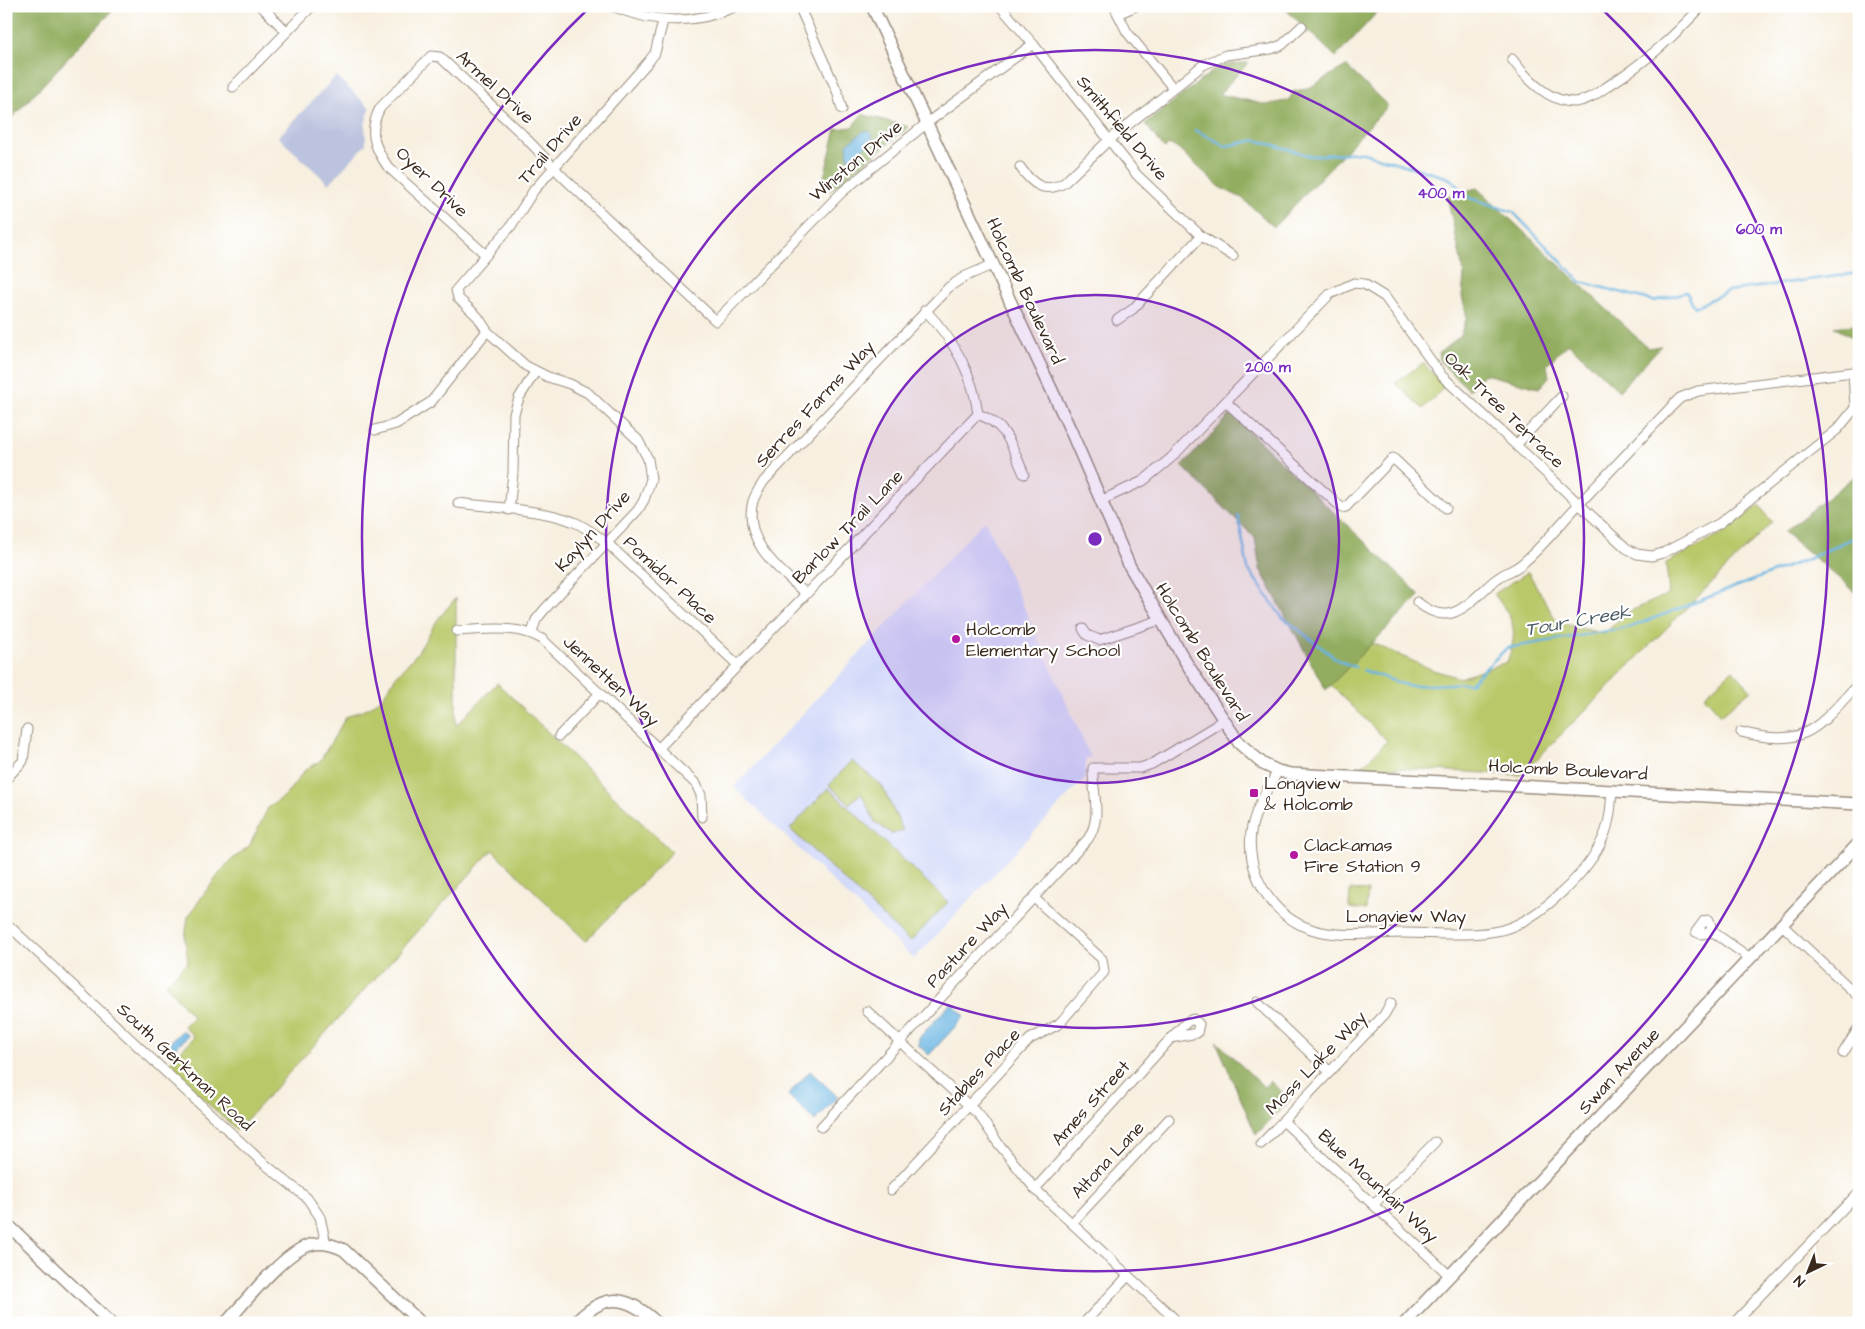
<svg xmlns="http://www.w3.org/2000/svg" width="1865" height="1329" viewBox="0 0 1865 1329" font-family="'Architects Daughter',sans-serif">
<rect width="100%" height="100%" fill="#fff"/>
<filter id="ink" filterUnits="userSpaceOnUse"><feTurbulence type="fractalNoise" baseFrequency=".02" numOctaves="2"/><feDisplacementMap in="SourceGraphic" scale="10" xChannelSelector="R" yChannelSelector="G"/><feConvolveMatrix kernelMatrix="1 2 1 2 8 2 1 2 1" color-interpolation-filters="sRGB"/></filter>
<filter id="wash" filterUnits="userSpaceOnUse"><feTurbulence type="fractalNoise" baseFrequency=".0096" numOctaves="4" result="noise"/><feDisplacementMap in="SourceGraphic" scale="20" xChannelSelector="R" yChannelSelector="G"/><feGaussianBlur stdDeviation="1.12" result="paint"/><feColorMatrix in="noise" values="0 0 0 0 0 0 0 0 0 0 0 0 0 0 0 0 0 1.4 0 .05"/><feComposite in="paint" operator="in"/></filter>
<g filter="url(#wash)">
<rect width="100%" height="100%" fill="#f7efdf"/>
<polygon fill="#d2d9f9" points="985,520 1091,758 1086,758 1085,778 914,959 734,787"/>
<polygon fill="#bcc3de" points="336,76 370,108 365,125 366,144 329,184 278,137"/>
<g fill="#b9c96b" stroke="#7a7a44">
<polygon points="1423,363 1445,386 1423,409 1395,383"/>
<path d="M1759 505 1772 522 1521 775 1362 766 1387 741 1331 685 1372 643 1433 670 1460 678 1507 662C1519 629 1514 620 1494 594L1528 572 1557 622 1604 634 1626 613 1669 594 1666 563 1723 533Z"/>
<polygon points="456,598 456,726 497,683 672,852 586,941 492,850 237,1130 167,1066 194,1037 184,1026 193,1017 165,984 188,962 185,938 188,917 206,891 227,864 250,845 268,808 285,796 305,770 320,761 346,717 370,707 383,697 395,678 418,652 438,619"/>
<polygon points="1733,670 1751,690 1721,715 1704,696"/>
<polygon points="852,761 882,786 903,831 892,834 875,822 861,793 849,804 829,785"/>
<polygon points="828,788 948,902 910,942 790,829"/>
<polygon points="1350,890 1368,891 1366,910 1349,908"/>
</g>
<g fill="#92ad5f" stroke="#666c3e">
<polygon points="6,6 117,6 6,124"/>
<polygon points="1282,6 1383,6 1336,57"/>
<polygon points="1249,62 1219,94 1267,105 1289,100 1294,91 1307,89 1346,66 1388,106 1274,227 1242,198 1221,188 1180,150 1169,144 1165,149 1145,124 1214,70 1224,65"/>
<polygon points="862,114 909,127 829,191 822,185 836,129 852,127"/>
<polygon points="1477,188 1648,348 1661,346 1619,391 1568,343 1547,365 1549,377 1539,388 1485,374 1469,390 1441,363 1439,353 1460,336 1467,317 1462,296 1464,275 1447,196"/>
<polygon points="1859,324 1859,341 1834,327"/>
<polygon points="1231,414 1420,595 1326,690 1260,569 1255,538 1182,466"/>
<polygon points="1859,473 1859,595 1784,532"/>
<polygon points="1216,1041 1264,1087 1270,1081 1290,1100 1256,1135"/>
</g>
<g fill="#67b4e1" stroke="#516f80">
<polygon points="864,131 870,131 873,138 853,159 848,158 847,144"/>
<polygon points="951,1003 965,1016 929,1055 918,1045 919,1038"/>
<polygon points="183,1030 188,1036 175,1048 169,1043"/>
<polygon points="810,1071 838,1097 815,1121 788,1095"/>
</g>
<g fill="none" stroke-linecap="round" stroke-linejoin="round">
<g stroke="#67b4e1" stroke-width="2.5">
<polyline points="1195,130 1226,146 1256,140 1311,156 1360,152 1449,178 1470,198 1513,212 1581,282 1654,301 1686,292 1695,307 1728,291 1859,273"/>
<polyline points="1238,516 1248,569 1282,617 1339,661 1355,667"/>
<polyline points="1363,670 1408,686 1470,683 1507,648 1631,627 1808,559 1859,535"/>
</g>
</g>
</g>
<g filter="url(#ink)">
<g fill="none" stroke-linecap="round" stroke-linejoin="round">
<defs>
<g id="minor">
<polyline points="261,6 287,32"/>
<path d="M612 6C655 24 695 25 737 6"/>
<polyline points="799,6 837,91 842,109"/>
<polyline points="1000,6 1033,44 1137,175 1201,236 1233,256"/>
<polyline points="1114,6 1127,32 1173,88"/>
<polyline points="1118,14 1136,6"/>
<path d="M1512 59C1526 78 1548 101 1573 102 1587 102 1600 91 1611 84 1648 60 1672 38 1702 6"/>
<polyline points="233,87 312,6"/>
<path d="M1020 167C1032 184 1044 194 1064 183L1109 140 1203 65 1226 55 1271 49 1282 45 1302 26"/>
<path d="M486 255 388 167C374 147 368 131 380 108L431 56 440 57 522 134 563 177 716 321 842 192 927 123 1033 44"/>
<polyline points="1117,320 1133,309 1201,236"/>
<polygon points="1853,372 1855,408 1838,429 1720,523 1663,553 1652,556 1637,554 1626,548 1579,504 1672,406 1680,398 1698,391"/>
<polyline points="1227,403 1342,508 1346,507 1393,458 1446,508"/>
<path d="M978 414C1009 426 1011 446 1024 474"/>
<polyline points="375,430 396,424 431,402 487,331"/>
<polyline points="1517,444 1562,396"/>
<path d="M1100 501 1143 481 1171 458 1330 294 1354 283 1364 284 1385 297 1442 376 1579 504C1561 523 1544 545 1524 562 1516 570 1506 572 1498 578 1482 589 1471 607 1452 613 1439 617 1427 610 1417 602"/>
<path d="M458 503C489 507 547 510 574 522 586 527 596 535 607 543L738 665"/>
<polyline points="509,510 513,473 514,414 519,398 535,372"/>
<path d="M806 594C780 570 742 542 753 501 755 495 760 487 764 481L949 287 964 277 994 264"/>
<polyline points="1083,629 1087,635 1099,640 1160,620"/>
<path d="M457 631C485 630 517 624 542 639L696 784 701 795 702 817"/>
<polyline points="532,633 536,620 544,610 638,510 644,500 651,479 648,459 638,440 588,393 570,384 548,377 526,366 487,331 478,317 458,298 456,290 511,226 534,190 649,61 655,53 663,21"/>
<path d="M1741 732C1807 749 1817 728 1859 683"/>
<polyline points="559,736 600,693"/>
<path d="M659 748 978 414C973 373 954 340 925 310"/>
<path d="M1278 771C1268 788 1257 806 1252 826 1243 869 1271 918 1314 930 1342 938 1375 933 1404 933 1434 933 1473 937 1502 930 1539 920 1589 872 1603 838 1610 823 1611 805 1612 790"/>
<polyline points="6,779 23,761 27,729"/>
<polyline points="6,923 261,1161 307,1198 320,1217 326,1244"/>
<polyline points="1781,924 1859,997"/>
<polyline points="1713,932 1709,920 1704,921 1696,932 1701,934 1713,932 1750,958"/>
<polyline points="1257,1002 1330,1072"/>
<polyline points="867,1011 979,1115 998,1143 1035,1189 1179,1323"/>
<polyline points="1843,1053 1859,1028"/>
<polyline points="1283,1121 1450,1276"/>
<path d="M821 1127 1088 839C1103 816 1092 793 1093 768H1140L1152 764 1215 726 1223 719"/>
<polyline points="1261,1144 1384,1015 1391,1003"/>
<polyline points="1035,1189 1171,1038 1187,1022 1193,1019 1199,1024 1197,1033 1171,1038"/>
<polyline points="891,1190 1030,1039 1059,1024 1104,972 1102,959 1034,898"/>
<polyline points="1374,1204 1435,1142"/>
<polyline points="1072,1223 1169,1119"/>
<polyline points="1084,1323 1128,1276"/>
<polyline points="1734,1323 1859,1192"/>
</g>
<g id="tertiary">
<polyline points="872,6 1070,429 1129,565 1187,664 1239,743 1263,764 1278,771 1291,774 1859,804"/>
<polyline points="6,1223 111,1323"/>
<path d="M226 1323C245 1302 282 1255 307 1246 319 1241 332 1244 344 1250L421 1323"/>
<path d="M575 1323C605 1292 626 1294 657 1323"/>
<polyline points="1405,1323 1859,843"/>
</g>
</defs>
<use href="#minor" stroke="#998c7e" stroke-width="11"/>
<use href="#tertiary" stroke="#998c7e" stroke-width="14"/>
<use href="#minor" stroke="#fff" stroke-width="9"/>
<use href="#tertiary" stroke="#fff" stroke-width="11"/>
</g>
</g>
<circle cx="1095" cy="539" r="244" fill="#7b2cbf" fill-opacity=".12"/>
<g fill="none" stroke="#7b2cbf" stroke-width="2.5">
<circle cx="1095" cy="539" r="244"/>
<circle cx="1095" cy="539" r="489"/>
<path d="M1600 7A733 733 0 1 1 590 7"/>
</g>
<g fill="#b5179e" stroke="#fff" stroke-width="2">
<circle cx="956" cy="639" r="5"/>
<rect x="1249" y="788" width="10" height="10" rx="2.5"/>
<circle cx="1294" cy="855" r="5"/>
</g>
<g text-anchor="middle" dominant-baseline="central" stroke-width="4.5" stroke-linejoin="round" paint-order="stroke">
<g font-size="18" fill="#3b2a1e" stroke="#fff">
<text transform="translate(495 87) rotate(43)">Armel Drive</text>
<text transform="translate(1122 128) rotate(50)">Smithfield Drive</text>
<text transform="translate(550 149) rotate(-49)">Trail Drive</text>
<text transform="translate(856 161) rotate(-40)">Winston Drive</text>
<text transform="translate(432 182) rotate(44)">Oyer Drive</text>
<text transform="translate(1025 291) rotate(65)">Holcomb Boulevard</text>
<text transform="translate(815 404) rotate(-47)">Serres Farms Way</text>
<text transform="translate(1504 410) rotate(44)">Oak Tree Terrace</text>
<text transform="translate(848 527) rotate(-46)">Barlow Trail Lane</text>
<text transform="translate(593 531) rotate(-48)">Kaylyn Drive</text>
<text transform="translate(670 580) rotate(43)">Pomidor Place</text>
<text transform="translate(1202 652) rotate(58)">Holcomb Boulevard</text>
<text transform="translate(611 681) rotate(43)">Jennetten Way</text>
<text transform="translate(1568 770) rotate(3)">Holcomb Boulevard</text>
<text x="1406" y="916">Longview Way</text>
<text transform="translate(967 945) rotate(-47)">Pasture Way</text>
<text transform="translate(1316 1063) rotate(-46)">Moss Lake Way</text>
<text transform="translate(185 1067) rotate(43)">South Gerkman Road</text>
<text transform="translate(1619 1071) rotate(-47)">Swan Avenue</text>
<text transform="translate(979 1072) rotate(-47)">Stables Place</text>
<text transform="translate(1091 1103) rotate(-48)">Ames Street</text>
<text transform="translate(1108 1160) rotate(-47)">Altona Lane</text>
<text transform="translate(1378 1186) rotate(43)">Blue Mountain Way</text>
</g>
<g font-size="18" fill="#3b2a1e" stroke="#fff" text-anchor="start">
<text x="966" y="629">Holcomb<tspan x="966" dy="21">Elementary School</tspan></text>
<text x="1264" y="783">Longview<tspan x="1264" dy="21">&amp; Holcomb</tspan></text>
<text x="1304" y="845">Clackamas<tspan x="1304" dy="21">Fire Station 9</tspan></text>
</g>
<g font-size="19" font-style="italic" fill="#4a5a62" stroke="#fff">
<text transform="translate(1578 621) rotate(-10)">Tour Creek</text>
</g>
</g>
<circle cx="1095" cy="539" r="8" fill="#7b2cbf" stroke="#fff" stroke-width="2.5"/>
<g font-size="15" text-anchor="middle" font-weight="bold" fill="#7b2cbf" stroke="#fff" stroke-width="4.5" stroke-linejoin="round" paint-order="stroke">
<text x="1441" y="198">400 m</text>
<text x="1759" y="234">600 m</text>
<text x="1268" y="372">200 m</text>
</g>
<rect width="1865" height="1329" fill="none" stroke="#fff" stroke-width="25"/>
<g transform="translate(1808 1272) rotate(223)" stroke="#ffffff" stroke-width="4" paint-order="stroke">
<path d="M0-4L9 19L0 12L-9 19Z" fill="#3b2a1e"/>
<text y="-8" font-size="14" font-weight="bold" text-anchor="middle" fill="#3b2a1e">N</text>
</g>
</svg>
